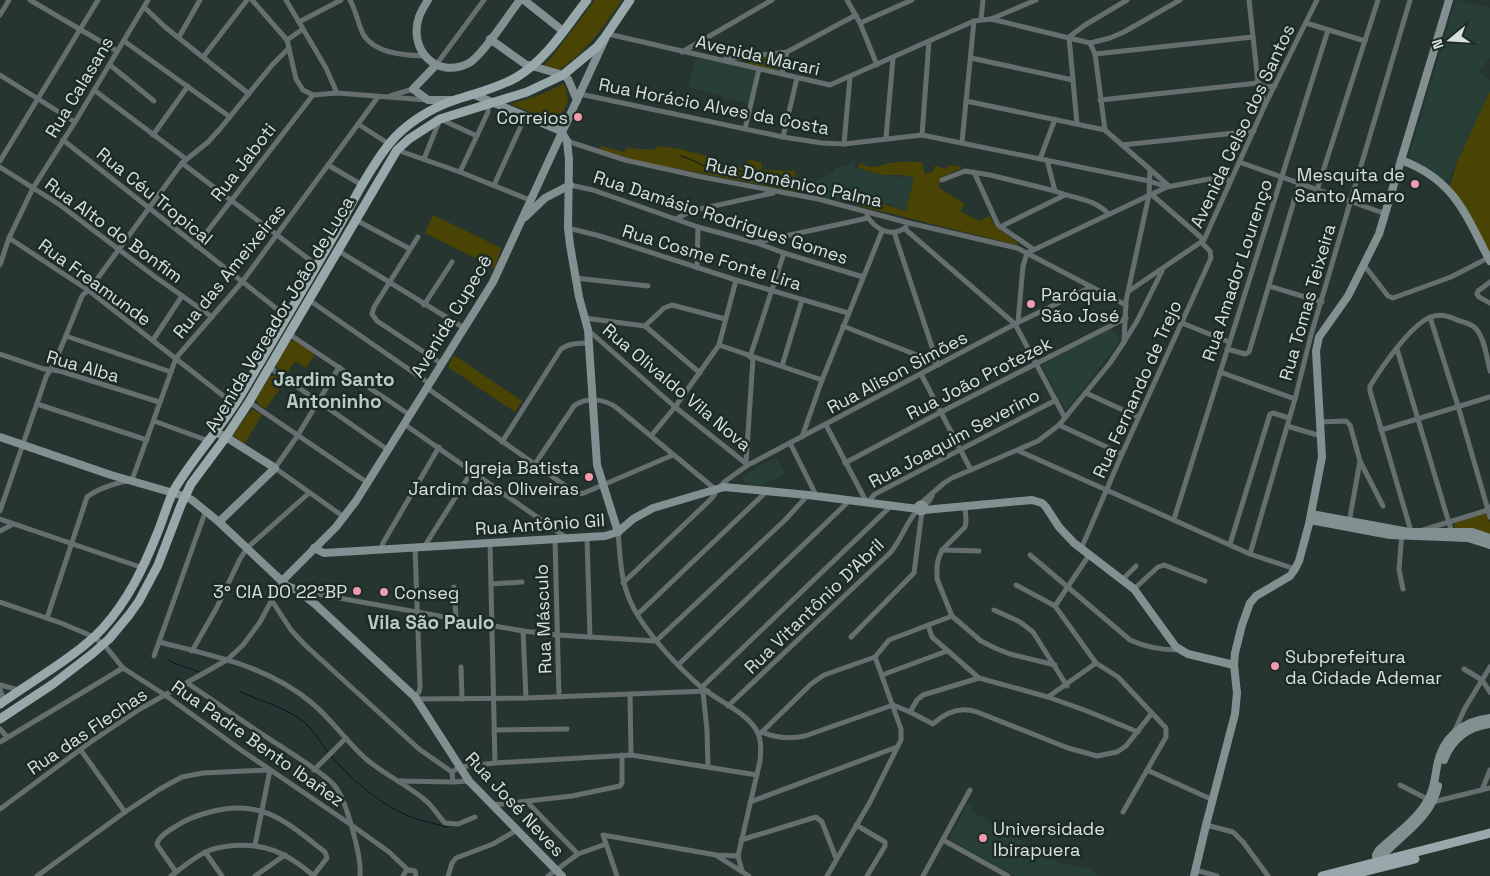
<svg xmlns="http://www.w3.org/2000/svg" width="1490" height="876" viewBox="0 0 1490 876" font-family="'Space Grotesk',sans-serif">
<rect width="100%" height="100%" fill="#273530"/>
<g fill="#283f37">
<polygon points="1456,0 1490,8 1490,57 1479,72 1490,81 1490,91 1447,182 1422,165 1408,159"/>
<polygon points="697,54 756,69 750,104 688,87"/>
<polygon points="855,162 854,168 882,175 914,178 906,211 862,194 851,201 822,199 816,180 835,172 835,168"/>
<polygon points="1112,328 1120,341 1066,411 1041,365"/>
<polygon points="777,457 785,474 759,486 746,484 742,476"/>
<polygon points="968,803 974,807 972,811 988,821 1059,863 1087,868 1101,876 1015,876 996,866 951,840 950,837"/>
</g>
<g fill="#4a4404">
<path d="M595 0H622C601 30 589 49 559 70L544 65 552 57Z"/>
<polygon points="783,56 779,70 749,64 746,57"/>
<polygon points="563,84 565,85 568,101 558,123 511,104 540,95"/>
<polygon points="1490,91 1490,257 1459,198 1450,186 1457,162"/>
<polygon points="601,146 624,152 627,148 655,150 657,146 680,149 715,158 715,164 746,168 749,159 762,163 761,170 795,171 797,192 627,159 600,150"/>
<path d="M922 162 925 174 933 172 935 166 947 169 948 165 963 167 940 178 939 188 965 204 960 211 979 221 989 216 995 226 1018 243 1017 245 856 205 858 200 864 198 906 211 914 178 904 175H882L859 168V164L864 163V165C875 170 881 164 892 163 902 161 912 162 922 162Z"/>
<polygon points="433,215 501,248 495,268 425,233"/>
<polygon points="290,341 295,341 315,354 306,368 295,361 286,375 277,368 277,363"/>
<polygon points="454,355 522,401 515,412 448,367"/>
<polygon points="270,376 276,376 284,382 266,409 258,404 256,399"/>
<polygon points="252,409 262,415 244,444 233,435"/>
<polygon points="1486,513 1490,523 1490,535 1455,529 1454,523"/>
</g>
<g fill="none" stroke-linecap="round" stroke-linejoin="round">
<g stroke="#011826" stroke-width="1">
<path d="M681 156C692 159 704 167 715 169 737 172 761 170 782 181"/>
<polyline points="167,658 171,662 199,672"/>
<path d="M240 692C264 702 295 710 312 730 318 737 322 745 328 752"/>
<path d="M330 755C350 778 375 800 402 813 416 820 432 823 447 827"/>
</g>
<g stroke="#666e6f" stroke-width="5">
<polyline points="30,0 117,51"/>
<polyline points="252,0 287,40 296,79 303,90 313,95 337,93 427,100"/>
<polyline points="286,0 326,68 337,93"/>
<path d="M350 0C356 11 358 23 363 34 375 54 404 55 425 56"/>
<polyline points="847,0 860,23 877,65"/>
<polyline points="1249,0 1258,83 1265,105"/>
<polyline points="144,7 165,27 249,94"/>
<polyline points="0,15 9,0"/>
<polyline points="981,19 983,0"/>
<polyline points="991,19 1090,43 1110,38 1124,32 1180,0"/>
<polyline points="299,22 341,0"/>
<polyline points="860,23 912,0"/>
<polyline points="1306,23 1365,41"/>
<polyline points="608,34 830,85 974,21 991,19 1036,0"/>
<polyline points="179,37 200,0"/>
<polyline points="287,40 303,29"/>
<polyline points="124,41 230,117"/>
<polyline points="1090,43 1095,54 1105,130"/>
<polyline points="682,52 772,0"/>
<polyline points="1095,54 1253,37"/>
<polyline points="204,56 247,0"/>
<polyline points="971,58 1073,80"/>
<polyline points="725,59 787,52 856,15"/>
<polyline points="110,65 154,101"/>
<polyline points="436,65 484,0"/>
<polyline points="782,74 787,52"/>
<polyline points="0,75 75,122"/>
<polyline points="1258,83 1266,87 1275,86"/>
<polyline points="94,90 186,159"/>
<polyline points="580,94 783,137 822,143 844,144 922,135 1149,181 1167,187"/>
<polyline points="390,96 413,89"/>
<polyline points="1100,100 1258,83"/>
<polyline points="966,101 1105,130 1169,186"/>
<polyline points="358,124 389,144"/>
<polyline points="1077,124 1069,37 1085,25 1127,0"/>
<polyline points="745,129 759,69"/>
<polyline points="153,135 188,86"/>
<polyline points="922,135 929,41"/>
<polyline points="783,137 797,78"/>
<polyline points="886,138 893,58"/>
<polyline points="63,140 277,309"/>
<polyline points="567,141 625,160 702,177 818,199 909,223 1017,248 1126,305"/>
<polyline points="962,142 974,21"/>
<polyline points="844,144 850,77"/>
<polyline points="1122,145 1254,131"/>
<polyline points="397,150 460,172 530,200"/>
<polyline points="424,159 440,119 477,136"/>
<polyline points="1040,159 1055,119"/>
<path d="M1047 160 1055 191C1077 200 1091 197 1109 214"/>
<polyline points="0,161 98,0"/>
<polyline points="1239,162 1386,214"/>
<polyline points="182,163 310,260"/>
<polyline points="328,165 362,185"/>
<polyline points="0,167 60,205 154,276 212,317"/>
<polyline points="460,172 488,112 488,109 484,106"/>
<polyline points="974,172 998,225 1033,249"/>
<polyline points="942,180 965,171 990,175 1055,191"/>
<polyline points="494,185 525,117"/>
<polyline points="570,185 593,190 698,227 757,243 784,253 863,277"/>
<polyline points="1317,190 1378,0"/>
<polyline points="1151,194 1204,240"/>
<path d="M867 216C876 230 892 238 906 227"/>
<polyline points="676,219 691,211 773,193"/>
<polyline points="356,220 410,249"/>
<polyline points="1000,227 1065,195"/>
<polyline points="568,228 600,236 736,280 848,313"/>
<polyline points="905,229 1015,324 1065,418"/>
<polyline points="894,232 938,365"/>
<polyline points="418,237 374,307 372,314 377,321 442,364"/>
<polyline points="9,238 88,290 235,405"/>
<polyline points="758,242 868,218"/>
<polyline points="196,246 313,95"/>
<polyline points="337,250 464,328"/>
<polyline points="1027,253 1167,187 1209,179 1231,180"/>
<polyline points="0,265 9,238 33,188 75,122 148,0"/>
<polyline points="1364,265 1388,296 1393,298 1451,277 1488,258"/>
<polyline points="697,268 698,227"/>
<polyline points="575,278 648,286"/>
<polyline points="1490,282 1478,291 1477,294 1479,297 1490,303"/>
<polyline points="1269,286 1322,302"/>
<polyline points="1129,291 1204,240 1265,105 1317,0"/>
<polyline points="309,300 430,384"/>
<polyline points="424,305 452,262"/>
<polyline points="1430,317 1458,406 1490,517"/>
<polyline points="584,318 645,326 700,373"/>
<polyline points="1018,322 1023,266 1027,253"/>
<polyline points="1182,323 1229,342"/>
<polyline points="645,326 664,308 672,305 725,319"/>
<polyline points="843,326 937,363"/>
<polyline points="588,330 675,407 748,465"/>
<polyline points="289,334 410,415"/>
<polyline points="66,336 171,372"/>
<polyline points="153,340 182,296"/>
<polyline points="1124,342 1126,301 1149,195 1150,169"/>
<polyline points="719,345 822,380"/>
<polyline points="1227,349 1245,354 1249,352 1299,184"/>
<polyline points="1397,349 1452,533"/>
<polyline points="0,354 44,369 60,371 159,402"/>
<polyline points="750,357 784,253"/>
<polyline points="782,366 802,300"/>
<polyline points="269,367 388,450"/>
<polyline points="339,367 298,435 275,468 344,517"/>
<polyline points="1220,372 1295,399"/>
<polyline points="921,374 971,470"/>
<polyline points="427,388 577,494 584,493 673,455"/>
<polyline points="1086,393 1138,417"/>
<polyline points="249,402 368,483"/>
<polyline points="37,404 147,440"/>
<polyline points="154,421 209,441"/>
<polyline points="1320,422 1346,421 1350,425 1360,461 1349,523"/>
<polyline points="404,424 567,538"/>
<polyline points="826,425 867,503 875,494 1056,400"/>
<polyline points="1059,425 1122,454"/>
<polyline points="1287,426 1321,436"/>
<polyline points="1381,430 1490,397"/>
<polyline points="651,436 675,407 719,345 736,280"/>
<polyline points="802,437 822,380 882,231"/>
<path d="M502 442 561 349C570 343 579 343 589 343"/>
<polyline points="790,443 817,497"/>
<polyline points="1019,451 1250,554 1295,569"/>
<polyline points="1360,461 1383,506"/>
<polyline points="746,463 753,358"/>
<polyline points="845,463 941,412 1126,318"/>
<path d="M535 464 574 406C587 396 605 399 617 408L715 489V494L710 500 623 583"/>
<polyline points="720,487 724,482 748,465 1015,324 1091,287"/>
<polyline points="920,504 944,483 952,478 1038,441 1059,425 1110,363 1124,342 1137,321 1162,271"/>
<polyline points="924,506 929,501 932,496"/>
<polyline points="965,506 966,521 965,527 942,550 938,560 937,567 937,579 952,616 981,641 995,648 1010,654 1055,665"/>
<polyline points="0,511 46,377 56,360 82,296 92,286 182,163 208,142 219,130 273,64 289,48"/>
<polyline points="0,519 143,568"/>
<polyline points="1174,519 1328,30"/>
<polyline points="1423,530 1488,510 1490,507"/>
<polyline points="0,531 13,524"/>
<path d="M618 532C621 564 620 587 638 616 655 642 677 666 701 687 717 700 745 712 755 728 762 738 761 749 760 761L738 856 742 871"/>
<polyline points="1402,532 1399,570 1403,589"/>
<path d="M1408 534 1410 528 1370 391V386C1382 367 1411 324 1431 317 1440 313 1449 316 1457 320 1464 322 1473 324 1477 330 1485 340 1487 359 1490 371"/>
<polyline points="587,537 590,637"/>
<polyline points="555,540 559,697"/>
<polyline points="490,543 495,763"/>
<polyline points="1230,544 1270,414 1273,413 1289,418"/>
<polyline points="415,547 420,687 419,692 415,697"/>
<polyline points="424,547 472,471"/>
<polyline points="381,549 383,543 439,447"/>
<polyline points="1081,549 1122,454 1211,258 1210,251 1202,243"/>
<polyline points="942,550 979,551"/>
<polyline points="1250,554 1295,399 1311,335 1410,0"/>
<path d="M1030 555 1130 640C1145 647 1163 650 1179 650"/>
<polyline points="1122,580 1136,566"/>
<polyline points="491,584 522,582"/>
<polyline points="1016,585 1055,606 1096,663 1118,677 1166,728 1166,737 1123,812"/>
<polyline points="454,587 456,619"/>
<polyline points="1134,589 1158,567 1164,565 1205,581"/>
<polyline points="300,591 523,631 557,635 656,641 785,520 808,495"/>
<polyline points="272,601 291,630 304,644 419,749 452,772 453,782 469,781"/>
<polyline points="0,602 61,623 94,637 106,647 123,668 165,695 241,750 350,824 389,852 408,870"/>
<polyline points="1055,606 1089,555"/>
<polyline points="994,610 1020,622 1033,632 1067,686"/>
<polyline points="638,614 767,491"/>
<path d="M47 618 87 497C100 487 116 483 132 480L176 358 242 282 378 97"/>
<polyline points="928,625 932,637 979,678 1048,697 1096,663"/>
<polyline points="523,631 526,698"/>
<polyline points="851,637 914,573 922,511"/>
<path d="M159 642C213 656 269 666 313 704 332 720 347 742 366 759 385 775 406 784 425 800 433 806 438 816 445 823L458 824 475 817"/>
<polyline points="192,651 216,609 240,559 247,548 309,493"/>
<polyline points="154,656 206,510"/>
<polyline points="875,657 889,640 952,616"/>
<polyline points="678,665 849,501"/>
<polyline points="461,667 462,699"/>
<polyline points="1464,669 1482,680 1490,692"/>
<polyline points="882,675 947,651"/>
<path d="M187 683C219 704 250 727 282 747 297 757 323 773 334 785 346 798 362 858 360 876"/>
<polyline points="0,685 19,690"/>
<polyline points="702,687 891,506"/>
<polyline points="0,689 4,701"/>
<polyline points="703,692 707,730 708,767"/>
<polyline points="630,694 631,755"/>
<polyline points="1048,697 1087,711 1138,732"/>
<polyline points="417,699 526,698 708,691"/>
<path d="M728 706 890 553C901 541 908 518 918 510"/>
<polyline points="910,712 917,700 923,695 979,678"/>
<polyline points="0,729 7,737"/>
<polyline points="494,730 567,729"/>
<path d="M762 732C777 739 790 739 805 736L893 705 910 712 933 724C946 712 960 706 977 712L1068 748 1097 756 1117 752 1126 746 1152 713"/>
<polyline points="1454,732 1465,708 1490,667"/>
<polyline points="760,734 811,684 824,675 875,657 901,729 901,740 870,802 827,876"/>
<polyline points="0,742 123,668"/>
<polyline points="80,749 125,812"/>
<polyline points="314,770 346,738"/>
<polyline points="1147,770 1213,800"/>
<polyline points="452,772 459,767 495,763 631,755 757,775"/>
<polyline points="400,781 453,782"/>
<polyline points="1400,785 1433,802 1490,788"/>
<polyline points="1482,790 1490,770"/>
<polyline points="527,802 578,854"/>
<polyline points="750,802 897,747"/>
<polyline points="492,805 572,796 620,786 622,783 622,755"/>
<polyline points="0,809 92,741 140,709 227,660 243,645 260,622 282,581"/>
<polyline points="856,825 885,842 885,846 867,876"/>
<polyline points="1206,825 1233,832 1243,842 1268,876"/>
<polyline points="741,840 816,817 822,822 836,858"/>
<polyline points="943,840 1008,876"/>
<polyline points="255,845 270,770"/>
<polyline points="205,852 222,876"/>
<polyline points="717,856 749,876"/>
<polyline points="1195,870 1217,876"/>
<path d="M176 872 157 845C157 837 171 829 178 825 188 818 199 815 210 812 263 798 286 822 325 852L327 858 313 876"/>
<polyline points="37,876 125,812 160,789 182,777 203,773 268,770"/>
<path d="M171 876C182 868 194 857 206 852 213 848 221 847 229 846 265 842 287 853 314 876"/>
<polyline points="255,876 285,855"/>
<polyline points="403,876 406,871 410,870 415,871 416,876"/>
<polyline points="448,876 452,863 456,858 493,844 517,830"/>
<polyline points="548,876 578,854 606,844"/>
<polyline points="617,876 603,835 716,855 738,856"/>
<polyline points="923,876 970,790"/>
</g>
<g stroke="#839091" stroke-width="8">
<path d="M428 0C425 5 421 11 419 17 408 49 436 80 469 63 483 55 509 14 520 0"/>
<polyline points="524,0 563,31"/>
<polyline points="490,39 525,64 563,75 568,79 577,100"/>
<polyline points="436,65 413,89 428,100 451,100"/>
<polyline points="475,95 561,131"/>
<polyline points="561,131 567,141 569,160 568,228 570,245 579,297 588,330 597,465 618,532"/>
<path d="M1401 160C1455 180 1465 214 1490 261"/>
<polyline points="525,217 545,198 570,185"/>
<polyline points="215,432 226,437 275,468 219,522"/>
<polyline points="0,437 111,475 184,496 192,500 219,522 287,586 297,590 315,604 415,697 469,781 562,876"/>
<circle cx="921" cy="508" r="3.5"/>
<polyline points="924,510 1032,500 1042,503 1046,507 1059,527 1074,543 1134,589 1176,647 1188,654 1234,665"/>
<polyline points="1311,514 1409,532 1472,532 1490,538"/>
<polyline points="1310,520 1390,535 1468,538 1490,545"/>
<polyline points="314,548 324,553 605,536 618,532 633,519 653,508 724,487 808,495 918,509"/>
<polyline points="282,581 336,527 356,501 493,282 605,39"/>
<path d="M1444 760C1452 739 1467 727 1490 724"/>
<path d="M1384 864 1383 860 1385 853C1406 831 1431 817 1438 786"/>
<path d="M1377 866 1376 855 1379 850C1395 835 1417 820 1428 800 1434 790 1435 778 1437 766 1442 738 1462 721 1490 718"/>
<polyline points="1194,876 1206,825 1235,714 1237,693 1234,665 1235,653 1242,625 1250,603 1256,596 1290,576 1295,569 1299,561 1309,524 1322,457 1316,351 1319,337 1348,296 1379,234 1449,0"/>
</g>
<g stroke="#99a9ab" stroke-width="9">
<path d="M0 704C33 680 76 657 103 628 128 600 143 569 157 534 163 520 167 504 174 490 194 456 222 427 242 393 271 344 300 295 328 246 348 212 365 175 389 144 405 124 431 108 455 100 476 93 498 88 517 77 547 59 566 27 587 0"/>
<polyline points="0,719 53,684 92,654 109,639 129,615 139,601 158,565 181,505 191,484 226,437 249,402 397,150 409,139 440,119 527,92 563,75 597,47 605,37 630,0"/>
<polyline points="1322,876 1490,833"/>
<polyline points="1346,876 1415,859"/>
</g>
</g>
<g fill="#f29aae" stroke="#1d2b26" stroke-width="2">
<circle cx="578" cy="117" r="5"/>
<circle cx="1415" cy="184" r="5"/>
<circle cx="1031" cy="304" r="5"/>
<circle cx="589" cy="477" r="5"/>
<circle cx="357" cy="591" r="5"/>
<circle cx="384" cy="592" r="5"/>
<circle cx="1275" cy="666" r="5"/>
<circle cx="983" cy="838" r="5"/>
</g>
<g text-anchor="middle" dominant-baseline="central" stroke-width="5" stroke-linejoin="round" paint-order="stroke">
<g font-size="18" fill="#d7e0dd" stroke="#1d2b26">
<text transform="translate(758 55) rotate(13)">Avenida Marari</text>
<text transform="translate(79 87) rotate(-59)">Rua Calasans</text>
<text transform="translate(714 106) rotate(11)">Rua Horácio Alves da Costa</text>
<text transform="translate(1242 126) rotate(-65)">Avenida Celso dos Santos</text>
<text transform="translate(243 162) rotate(-52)">Rua Jaboti</text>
<text transform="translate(794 182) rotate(12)">Rua Domênico Palma</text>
<text transform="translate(155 196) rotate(39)">Rua Céu Tropical</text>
<text transform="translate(721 217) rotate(18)">Rua Damásio Rodrigues Gomes</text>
<text transform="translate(114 230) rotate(36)">Rua Alto do Bonfim</text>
<text transform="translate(712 257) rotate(17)">Rua Cosme Fonte Lira</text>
<text transform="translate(1237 270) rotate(-72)">Rua Amador Lourenço</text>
<text transform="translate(229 271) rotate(-51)">Rua das Ameixeiras</text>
<text transform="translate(95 282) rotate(36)">Rua Freamunde</text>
<text transform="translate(1307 302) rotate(-74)">Rua Tomas Teixeira</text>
<text transform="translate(279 314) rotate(-59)">Avenida Vereador João de Luca</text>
<text transform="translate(451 316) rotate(-59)">Avenida Cupecê</text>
<text transform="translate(83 366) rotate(16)">Rua Alba</text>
<text transform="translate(897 372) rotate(-28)">Rua Alison Simões</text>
<text transform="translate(979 378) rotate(-27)">Rua João Protezek</text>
<text transform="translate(677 387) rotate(40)">Rua Olivaldo Vila Nova</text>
<text transform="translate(1137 389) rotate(-66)">Rua Fernando de Trejo</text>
<text transform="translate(954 438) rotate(-28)">Rua Joaquim Severino</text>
<text transform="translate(540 524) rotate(-4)">Rua Antônio Gil</text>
<text transform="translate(814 606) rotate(-44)">Rua Vitantônio D'Abril</text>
<text transform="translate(543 619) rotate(-92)">Rua Másculo</text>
<text transform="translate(87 731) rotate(-34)">Rua das Flechas</text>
<text transform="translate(258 743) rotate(35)">Rua Padre Bento Ibañez</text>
<text transform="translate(515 804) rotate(47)">Rua José Neves</text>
</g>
<g font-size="18" fill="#d7e0dd" stroke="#1d2b26" text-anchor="end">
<text x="568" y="117">Correios</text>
<text x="1405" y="174">Mesquita de<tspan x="1405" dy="21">Santo Amaro</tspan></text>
<text x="1041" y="294" text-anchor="start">Paróquia<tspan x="1041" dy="21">São José</tspan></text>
<text x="579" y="467">Igreja Batista<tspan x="579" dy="21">Jardim das Oliveiras</tspan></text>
<text x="347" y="591">3° CIA DO 22°BP</text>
<text x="394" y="592" text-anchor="start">Conseg</text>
<text x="1285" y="656" text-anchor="start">Subprefeitura<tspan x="1285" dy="21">da Cidade Ademar</tspan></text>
<text x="993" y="828" text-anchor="start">Universidade<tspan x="993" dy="21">Ibirapuera</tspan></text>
</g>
<g font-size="19" font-weight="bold" fill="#b9cbc5" stroke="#1d2b26">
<text x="334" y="379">Jardim Santo<tspan x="334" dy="22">Antoninho</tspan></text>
<text x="431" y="622">Vila São Paulo</text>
</g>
</g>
<g transform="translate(1450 40) rotate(252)" stroke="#1d2b26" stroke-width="4" paint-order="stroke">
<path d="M0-4L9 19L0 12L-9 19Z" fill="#d7e0dd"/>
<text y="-8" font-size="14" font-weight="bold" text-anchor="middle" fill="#d7e0dd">N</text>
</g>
</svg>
